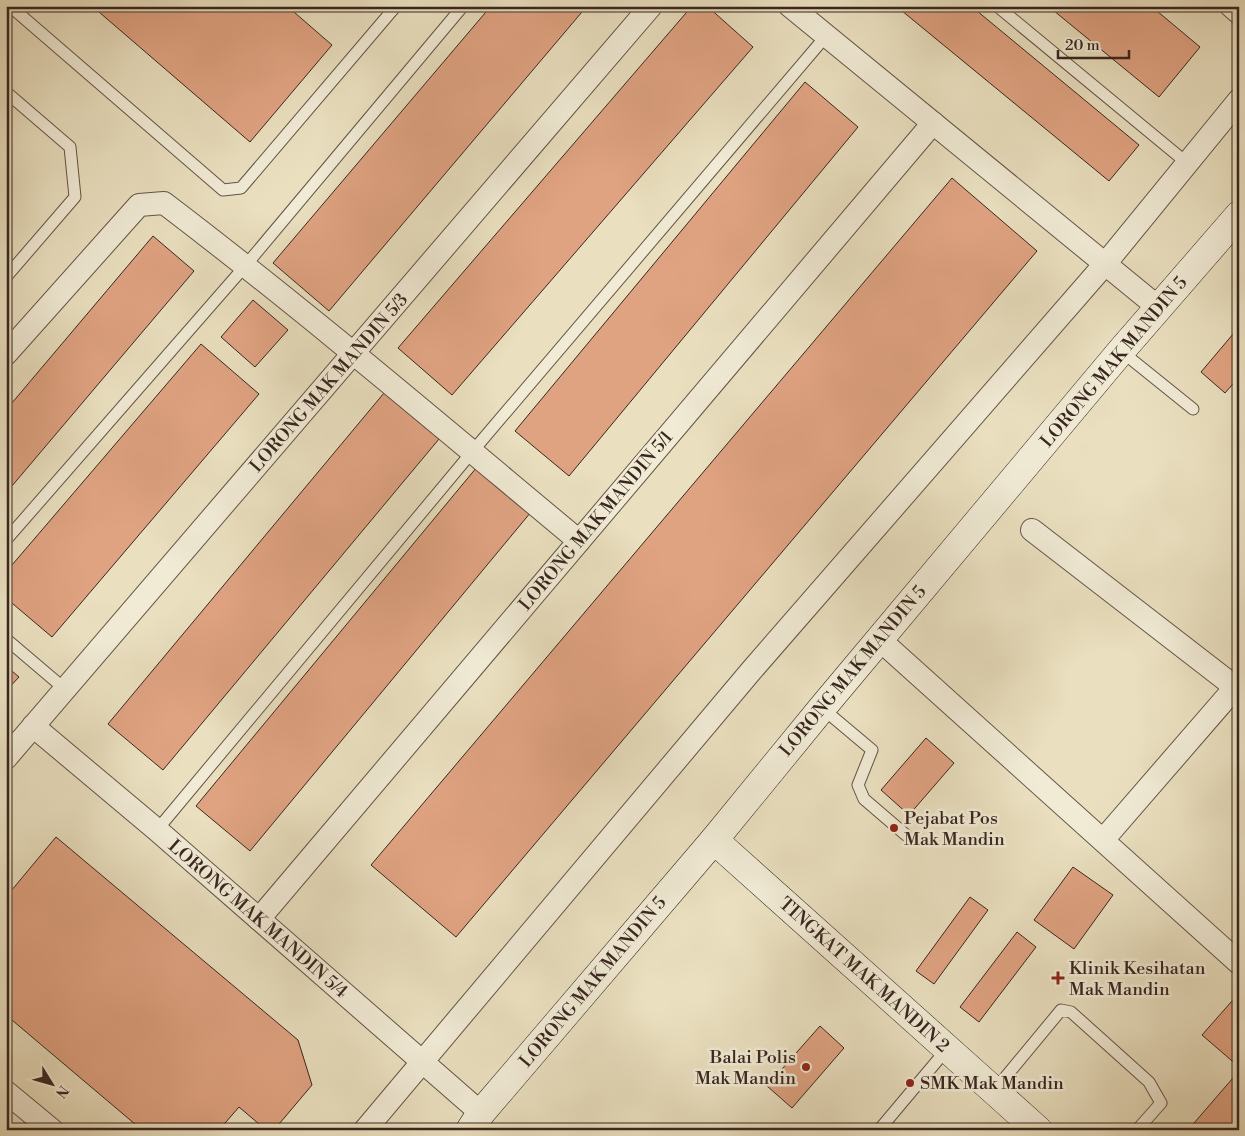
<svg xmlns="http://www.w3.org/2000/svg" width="1245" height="1136" viewBox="0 0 1245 1136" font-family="'Libre Bodoni',serif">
<rect width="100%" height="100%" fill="#eae0c0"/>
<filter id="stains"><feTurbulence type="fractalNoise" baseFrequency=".004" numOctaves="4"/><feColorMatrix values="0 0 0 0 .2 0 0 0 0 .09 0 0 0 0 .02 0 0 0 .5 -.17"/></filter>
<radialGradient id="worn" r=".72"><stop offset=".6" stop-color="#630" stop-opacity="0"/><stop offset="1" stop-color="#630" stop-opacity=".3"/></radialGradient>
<g fill="#e0a382" stroke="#38261f">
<polygon points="92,6 287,6 332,45 250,142"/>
<polygon points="491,6 587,6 329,311 273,263"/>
<polygon points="692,6 707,6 753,47 452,395 398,348"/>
<polygon points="896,6 971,6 1139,145 1109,181"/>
<polygon points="1048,6 1151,6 1200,47 1159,97"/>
<polygon points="805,82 858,127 569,476 515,431"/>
<polygon points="952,178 1037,251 456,937 371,865"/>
<polygon points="153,236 194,271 6,493 6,410"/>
<polygon points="253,300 288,330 255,367 221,337"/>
<polygon points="1239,327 1239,377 1225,393 1201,372"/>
<polygon points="201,344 259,394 52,637 6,598 6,572"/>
<polygon points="384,393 439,439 163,770 108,724"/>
<polygon points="477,467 531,512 250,851 196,806"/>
<polygon points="6,666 19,677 6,691"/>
<polygon points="926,738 954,763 909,815 881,790"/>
<polygon points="56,837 298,1040 312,1085 274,1130 266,1130 239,1107 219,1130 142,1130 6,1015 6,897"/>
<polygon points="1073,867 1113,895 1074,949 1034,920"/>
<polygon points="970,897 988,910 934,984 916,971"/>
<polygon points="1017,932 1036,947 979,1022 960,1007"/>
<polygon points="1232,1001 1239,1007 1239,1067 1202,1035"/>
<polygon points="820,1026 844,1048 792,1108 767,1086"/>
<polygon points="1239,1071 1239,1130 1188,1130"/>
</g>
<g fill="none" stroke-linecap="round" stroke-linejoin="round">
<defs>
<g id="lane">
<polyline points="10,6 223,190 241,188 396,6"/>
<polyline points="997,6 1187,163"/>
<polyline points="6,92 70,147 75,197 6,277"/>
<polyline points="1121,351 1193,409"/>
<polyline points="6,540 246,265 463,6"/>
<polyline points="6,639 66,690"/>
<polyline points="822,708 872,750 858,785 864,799 906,835"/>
<polyline points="157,830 472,452 826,36"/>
<polyline points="994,1091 1061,1010 1071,1012 1149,1082 1161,1103 1137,1130"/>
<polyline points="879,1130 947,1049"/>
</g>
<g id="street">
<polyline points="790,6 1159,308"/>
<polyline points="1231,6 1239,13"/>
<path d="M6 354 139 205 164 203C306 311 442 427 579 541"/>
<polyline points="1032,530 1239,690"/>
<polyline points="880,640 1239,963"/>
<polyline points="33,726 157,830 481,1113"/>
<polyline points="6,758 651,6"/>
<polyline points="1103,840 1239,683"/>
<polyline points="259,919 933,123"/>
<polyline points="6,1092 52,1130"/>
<polyline points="365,1130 751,671 1105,264 1239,100"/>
</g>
<g id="secondary">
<polyline points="714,840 1038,1130"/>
<polyline points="470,1130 481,1113 714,840 822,708 1121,351 1239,215"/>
</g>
</defs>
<use href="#lane" stroke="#645447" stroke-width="13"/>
<use href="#street" stroke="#645447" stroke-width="24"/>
<use href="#secondary" stroke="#38261f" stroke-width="29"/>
<use href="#lane" stroke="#f1ebd6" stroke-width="11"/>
<use href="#street" stroke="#f1ebd6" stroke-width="22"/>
<use href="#secondary" stroke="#f1ebd6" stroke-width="28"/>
</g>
<g fill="#8f2418" stroke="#f1ebd6" stroke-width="2">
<circle cx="894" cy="828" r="5"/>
<path d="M1055.5 970.5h5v5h5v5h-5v5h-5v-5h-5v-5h5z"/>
<circle cx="806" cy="1067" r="5"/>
<circle cx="910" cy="1083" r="5"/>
</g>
<g text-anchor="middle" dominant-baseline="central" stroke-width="5" stroke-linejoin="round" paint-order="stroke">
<g font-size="18" fill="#38261f" stroke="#f1ebd6">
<text transform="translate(1114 362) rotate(-50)">LORONG MAK MANDIN 5</text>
<text transform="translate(329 383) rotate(-49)">LORONG MAK MANDIN 5/3</text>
<text transform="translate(596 521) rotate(-50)">LORONG MAK MANDIN 5/1</text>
<text transform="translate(853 671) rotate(-50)">LORONG MAK MANDIN 5</text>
<text transform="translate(258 919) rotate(41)">LORONG MAK MANDIN 5/4</text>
<text transform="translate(864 975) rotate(42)">TINGKAT MAK MANDIN 2</text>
<text transform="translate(593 982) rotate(-50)">LORONG MAK MANDIN 5</text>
</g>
<g font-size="18" fill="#38261f" stroke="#f1ebd6" text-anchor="start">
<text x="904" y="818">Pejabat Pos<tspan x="904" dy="21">Mak Mandin</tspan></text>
<text x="1069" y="968">Klinik Kesihatan<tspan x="1069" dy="21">Mak Mandin</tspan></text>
<text x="796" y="1057" text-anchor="end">Balai Polis<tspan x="796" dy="21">Mak Mandin</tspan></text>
<text x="920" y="1083">SMK Mak Mandin</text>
</g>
</g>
<rect width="1245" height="1136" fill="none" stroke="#eae0c0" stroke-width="25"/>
<rect x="8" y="8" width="1230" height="1121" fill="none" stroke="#38261f" stroke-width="2.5"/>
<rect x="12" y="12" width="1220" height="1111" fill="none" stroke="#38261f"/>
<g transform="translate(52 1084) rotate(127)" stroke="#f1ebd6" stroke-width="4" paint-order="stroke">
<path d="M0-4L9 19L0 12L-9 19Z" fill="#38261f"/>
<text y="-8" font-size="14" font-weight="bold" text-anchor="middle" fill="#38261f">N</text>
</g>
<path d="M1058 50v8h71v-8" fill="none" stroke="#38261f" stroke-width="2.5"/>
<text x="1065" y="50" font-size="15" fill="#38261f" stroke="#f1ebd6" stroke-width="4" paint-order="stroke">20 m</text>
<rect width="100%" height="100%" filter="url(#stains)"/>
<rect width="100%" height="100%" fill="url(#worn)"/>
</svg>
